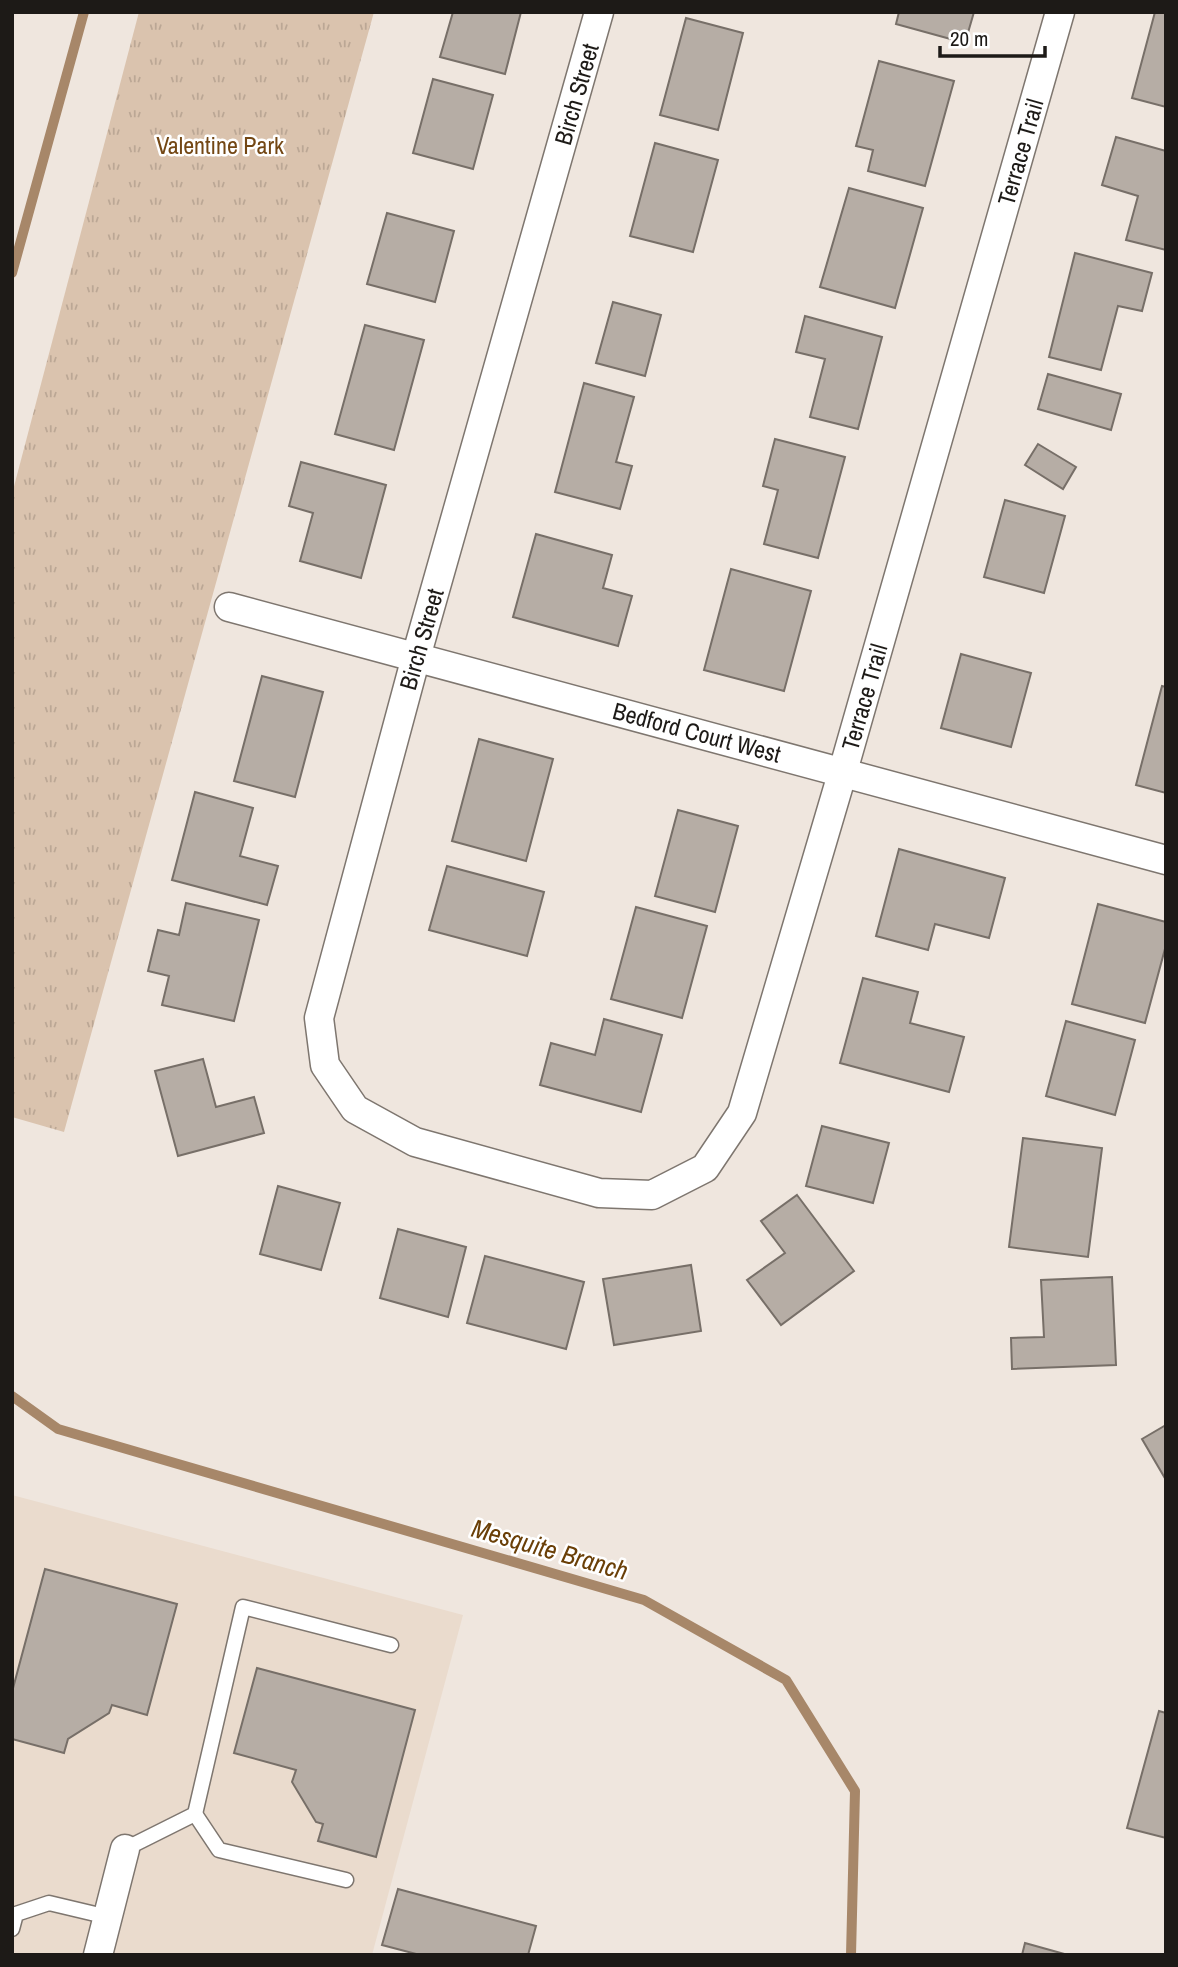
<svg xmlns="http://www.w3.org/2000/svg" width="1178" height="1967" viewBox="0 0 1178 1967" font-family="'Archivo Narrow',sans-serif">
<defs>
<pattern id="grass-tufts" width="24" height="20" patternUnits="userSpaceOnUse" patternTransform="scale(1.75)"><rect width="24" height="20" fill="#dac3ae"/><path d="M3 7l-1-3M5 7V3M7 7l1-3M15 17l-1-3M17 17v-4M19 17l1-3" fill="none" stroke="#bba795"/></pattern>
</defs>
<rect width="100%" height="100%" fill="#efe6de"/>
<polygon fill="#eadbcd" points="12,1495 463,1615 372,1955 12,1955"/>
<polygon fill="url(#grass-tufts)" points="139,12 374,12 64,1132 12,1117 12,494"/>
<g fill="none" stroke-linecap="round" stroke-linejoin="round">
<g stroke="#a78769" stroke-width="10">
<polyline points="12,273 84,12"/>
<polyline points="12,1396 58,1429 644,1600 786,1680 855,1791 851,1955"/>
</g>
</g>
<g fill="#b6ada5" stroke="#776f68" stroke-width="2">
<polygon points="453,12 521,12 505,74 440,57"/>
<polygon points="899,12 974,12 965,43 896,24"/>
<polygon points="1155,12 1166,12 1166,107 1132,98"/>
<polygon points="686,18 743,33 718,130 660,115"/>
<polygon points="879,61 954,81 925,186 868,171 873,150 856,146"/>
<polygon points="433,79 493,95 473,169 413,153"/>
<polygon points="1116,137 1166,151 1166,250 1126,240 1138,196 1102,185"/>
<polygon points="655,143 718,160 693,252 630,236"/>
<polygon points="849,188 923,208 895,308 820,287"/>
<polygon points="387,213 454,231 435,302 367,284"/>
<polygon points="1075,253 1152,273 1142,311 1118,306 1101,370 1049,357"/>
<polygon points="613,302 661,315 645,376 596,363"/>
<polygon points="805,316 882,337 858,429 810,417 825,359 796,352"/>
<polygon points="365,325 424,340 394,450 335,434"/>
<polygon points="1048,374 1121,394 1111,430 1038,409"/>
<polygon points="584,383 634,397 616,462 632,466 620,509 555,492"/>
<polygon points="775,439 845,457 818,558 764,544 778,490 763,486"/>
<polygon points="1038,444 1076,467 1063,489 1025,465"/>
<polygon points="301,462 386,485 361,578 300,561 313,513 289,506"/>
<polygon points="1005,500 1065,516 1044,593 984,577"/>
<polygon points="536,534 612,555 603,588 632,596 618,646 513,617"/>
<polygon points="731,569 811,591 784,691 704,670"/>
<polygon points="961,654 1031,673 1011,747 941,728"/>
<polygon points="262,676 323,692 295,797 234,781"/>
<polygon points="1162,686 1166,687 1166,793 1136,785"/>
<polygon points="479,739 553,759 526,861 452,841"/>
<polygon points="195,792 253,808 240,856 278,866 267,905 172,880"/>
<polygon points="678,810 738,826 715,912 655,896"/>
<polygon points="899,849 1005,878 989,938 935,924 928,950 876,936"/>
<polygon points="447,866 544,892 527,956 429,930"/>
<polygon points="186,903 259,920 234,1021 162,1005 169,976 148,971 158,930 179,935"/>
<polygon points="1098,904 1166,922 1166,945 1145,1023 1072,1004"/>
<polygon points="636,907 707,926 682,1018 611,999"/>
<polygon points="863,978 918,992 910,1023 964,1037 949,1092 840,1063"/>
<polygon points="604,1019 662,1035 641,1112 540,1085 551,1043 595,1055"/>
<polygon points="1066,1021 1135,1040 1115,1115 1046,1096"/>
<polygon points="203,1059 216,1107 254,1097 264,1133 178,1156 155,1071"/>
<polygon points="822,1126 889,1143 873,1203 806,1186"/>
<polygon points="1023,1138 1102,1148 1088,1257 1009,1247"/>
<polygon points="278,1186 340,1203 321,1270 260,1254"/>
<polygon points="797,1195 854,1271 781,1325 747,1280 785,1253 761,1221"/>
<polygon points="398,1229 466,1247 448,1317 380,1298"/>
<polygon points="485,1256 584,1282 566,1349 467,1323"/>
<polygon points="691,1265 701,1331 614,1345 603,1279"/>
<polygon points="1112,1277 1116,1365 1012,1369 1011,1338 1044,1337 1041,1280"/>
<polygon points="1166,1425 1166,1480 1142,1439"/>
<polygon points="45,1569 177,1604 147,1715 112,1705 109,1713 68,1739 64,1753 12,1739 12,1692"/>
<polygon points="257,1668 415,1710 376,1857 318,1841 323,1824 316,1822 292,1782 296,1770 234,1753"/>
<polygon points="1159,1711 1166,1713 1166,1838 1127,1828"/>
<polygon points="398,1889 536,1926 528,1955 420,1955 382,1945"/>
<polygon points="1025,1943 1068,1955 1022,1955"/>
</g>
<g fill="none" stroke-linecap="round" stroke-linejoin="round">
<defs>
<g id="service">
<polyline points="195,1814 219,1850 346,1880"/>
<polyline points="125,1849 195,1814 243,1607 391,1645"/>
<polyline points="12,1929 16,1914 49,1903 108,1917"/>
</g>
<g id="minor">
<polyline points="599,12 416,657 319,1018 325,1065 355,1109 415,1142 599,1193 652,1195 705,1168 742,1113 843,771 1060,12"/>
<polyline points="229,607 1166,860"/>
<polyline points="98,1955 125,1849"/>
</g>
</defs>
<use href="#service" stroke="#7e766f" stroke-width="17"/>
<use href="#minor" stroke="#7e766f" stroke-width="31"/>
<use href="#service" stroke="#fff" stroke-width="14"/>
<use href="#minor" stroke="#fff" stroke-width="28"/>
</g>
<g text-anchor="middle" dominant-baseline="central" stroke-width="5" stroke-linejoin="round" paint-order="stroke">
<g font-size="24" fill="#1d1a17" stroke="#fff">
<text transform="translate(576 94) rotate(-74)">Birch Street</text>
<text transform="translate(1020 152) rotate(-74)">Terrace Trail</text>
<text transform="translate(421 639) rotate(-74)">Birch Street</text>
<text transform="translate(864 697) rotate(-74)">Terrace Trail</text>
<text transform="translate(697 732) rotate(15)">Bedford Court West</text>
</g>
<g font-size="24" fill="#734714" stroke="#fff">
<text x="220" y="145">Valentine Park</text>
</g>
<g font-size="26" font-style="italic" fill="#6a3f07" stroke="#fff">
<text transform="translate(550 1549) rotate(16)">Mesquite Branch</text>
</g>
</g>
<rect width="1178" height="1967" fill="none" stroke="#1d1a17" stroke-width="28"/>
<path d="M940 46v10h105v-10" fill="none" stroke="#1d1a17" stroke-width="3.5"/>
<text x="950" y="46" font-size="21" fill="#1d1a17" stroke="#ffffff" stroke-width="5" paint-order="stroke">20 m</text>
</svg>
